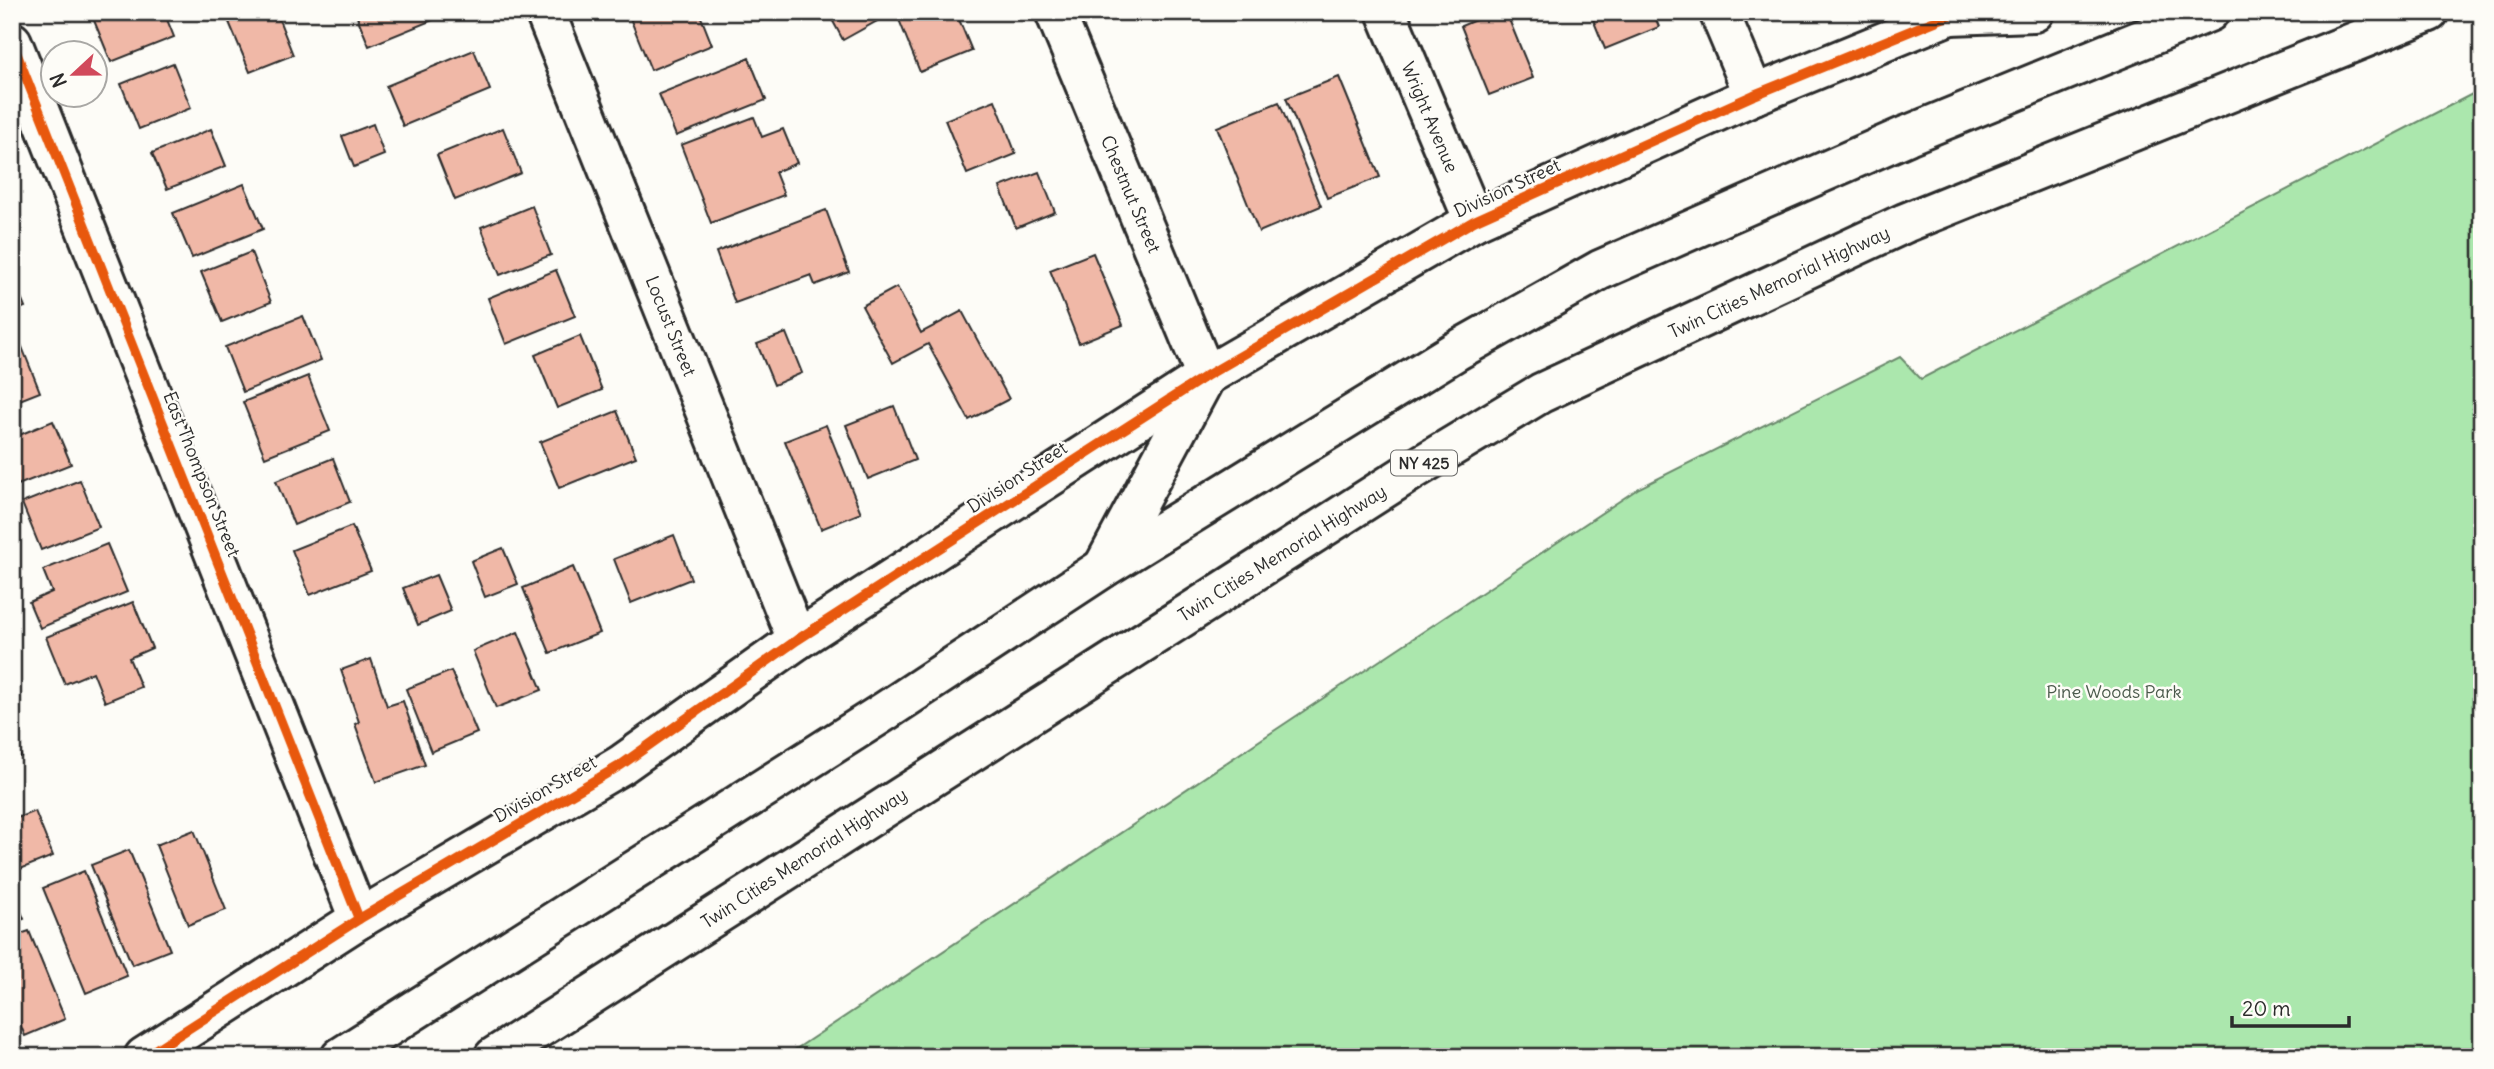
<svg xmlns="http://www.w3.org/2000/svg" width="2494" height="1069" viewBox="0 0 2494 1069" font-family="Delius,sans-serif">
<rect width="100%" height="100%" fill="#fdfcf7"/>
<filter id="ink" filterUnits="userSpaceOnUse"><feTurbulence type="fractalNoise" baseFrequency=".0143" numOctaves="2"/><feDisplacementMap in="SourceGraphic" scale="14" xChannelSelector="R" yChannelSelector="G"/><feConvolveMatrix kernelMatrix="1 2 1 2 8 2 1 2 1" color-interpolation-filters="sRGB"/></filter>
<g filter="url(#ink)">
<polygon fill="#abe7ad" stroke="#6b896c" stroke-width="2" points="2482,89 2482,1057 784,1057 1639,488 1900,357 1921,379"/>
<g fill="#f0b8a7" stroke="#2b2b2b" stroke-width="2">
<polygon points="109,12 164,12 174,37 111,62 93,18"/>
<polygon points="255,12 276,12 293,55 250,72 229,22"/>
<polygon points="355,12 444,12 445,15 369,46"/>
<polygon points="643,12 699,12 712,45 651,70 630,18"/>
<polygon points="828,12 873,12 877,21 843,40"/>
<polygon points="896,12 956,12 972,51 920,72"/>
<polygon points="1494,12 1506,12 1533,78 1489,95 1461,26"/>
<polygon points="1590,12 1653,12 1659,27 1605,49"/>
<polygon points="474,50 490,90 403,126 386,86"/>
<polygon points="749,58 766,100 676,136 659,94"/>
<polygon points="173,63 191,108 139,129 121,84"/>
<polygon points="1339,77 1380,177 1327,198 1286,98"/>
<polygon points="995,100 1016,154 967,174 945,120"/>
<polygon points="1279,102 1321,206 1259,232 1217,127"/>
<polygon points="754,117 762,137 783,129 797,163 775,172 784,195 711,223 681,145"/>
<polygon points="373,124 384,155 354,167 342,136"/>
<polygon points="503,128 521,173 455,200 437,155"/>
<polygon points="211,129 226,166 167,189 152,153"/>
<polygon points="1039,172 1055,212 1016,228 1000,187"/>
<polygon points="244,184 263,229 192,258 173,213"/>
<polygon points="532,206 551,255 500,275 481,227"/>
<polygon points="826,210 849,272 815,285 811,275 735,303 716,252"/>
<polygon points="251,252 271,302 222,322 201,272"/>
<polygon points="1093,253 1123,325 1079,343 1050,270"/>
<polygon points="556,270 575,316 506,344 488,298"/>
<polygon points="12,276 25,307 12,312"/>
<polygon points="897,287 921,333 962,311 1009,399 969,420 928,344 893,363 862,306"/>
<polygon points="303,316 321,360 243,392 225,347"/>
<polygon points="786,333 802,373 774,385 757,344"/>
<polygon points="580,336 602,390 557,408 535,355"/>
<polygon points="20,342 40,392 12,403 12,346"/>
<polygon points="308,376 330,431 265,457 243,402"/>
<polygon points="894,406 915,460 868,479 846,425"/>
<polygon points="617,411 636,457 559,488 540,442"/>
<polygon points="53,421 71,464 18,485 12,472 12,438"/>
<polygon points="826,425 861,513 821,529 785,441"/>
<polygon points="333,458 350,502 294,525 276,481"/>
<polygon points="80,480 99,527 41,550 22,503"/>
<polygon points="352,526 371,571 310,595 292,550"/>
<polygon points="674,535 691,579 631,603 614,559"/>
<polygon points="107,544 127,592 40,628 29,602 52,592 43,570"/>
<polygon points="503,548 518,584 485,597 471,561"/>
<polygon points="573,567 600,633 550,653 523,588"/>
<polygon points="436,575 451,611 418,625 403,588"/>
<polygon points="133,602 152,648 129,658 141,687 105,702 93,672 65,684 46,637"/>
<polygon points="518,632 542,690 496,708 473,651"/>
<polygon points="371,659 387,706 403,701 425,765 376,782 355,724 359,722 341,670"/>
<polygon points="451,671 477,733 431,752 406,689"/>
<polygon points="12,733 21,756 12,760"/>
<polygon points="35,811 53,856 18,870 12,856 12,820"/>
<polygon points="194,830 226,910 188,925 156,845"/>
<polygon points="129,850 170,950 132,965 91,865"/>
<polygon points="84,871 127,976 86,993 43,888"/>
<polygon points="12,889 24,919 12,923"/>
<polygon points="29,931 65,1019 25,1036 12,1005 12,937"/>
</g>
<g fill="none" stroke-linecap="round" stroke-linejoin="round">
<defs>
<g id="minor">
<polyline points="545,12 797,640"/>
<polyline points="1055,12 1206,376"/>
<polyline points="1386,12 1474,221"/>
<polyline points="1719,12 1754,95"/>
<polyline points="12,42 359,919"/>
<polyline points="144,1057 359,919 621,765 797,640 1206,376 1474,221 1754,95 1957,12"/>
</g>
<g id="primary">
<polyline points="1950,15 2034,12"/>
<polyline points="1103,568 1206,376"/>
<polyline points="341,1057 887,710 1103,568 1456,351 1600,270 1908,135 2209,12"/>
<polyline points="494,1057 1413,470 1541,393 1905,223 2429,12"/>
</g>
</defs>
<use href="#minor" stroke="#2b2b2b" stroke-width="44"/>
<use href="#primary" stroke="#2b2b2b" stroke-width="44"/>
<use href="#minor" stroke="#fdfcf7" stroke-width="38"/>
<use href="#primary" stroke="#fdfcf7" stroke-width="38"/>
<defs>
<g id="cycleway">
<polyline points="12,42 359,919"/>
<polyline points="144,1057 359,919 621,765 797,640 1206,376 1474,221 1754,95 1957,12"/>
</g>
</defs>
<use href="#cycleway" stroke="#fdfcf7" stroke-width="15"/>
<use href="#cycleway" stroke="#e8590c" stroke-width="10"/>
</g>
</g>
<g text-anchor="middle" dominant-baseline="central" stroke-width="5" stroke-linejoin="round" paint-order="stroke">
<rect fill="#fdfcf7" stroke="#6a6a68" stroke-width="2" x="1391" y="450.5" width="66" height="25" rx="5"/>
<g font-size="16" font-weight="bold" fill="#2b2b2b">
<text x="1424" y="463">NY 425</text>
</g>
<g font-size="18" fill="#2b2b2b" stroke="#fdfcf7">
<text transform="translate(1430 117) rotate(67)">Wright Avenue</text>
<text transform="translate(1507 188) rotate(-25)">Division Street</text>
<text transform="translate(1131 194) rotate(67)">Chestnut Street</text>
<text transform="translate(1779 282) rotate(-25)">Twin Cities Memorial Highway</text>
<text transform="translate(671 326) rotate(68)">Locust Street</text>
<text transform="translate(202 474) rotate(68)">East Thompson Street</text>
<text transform="translate(1017 477) rotate(-33)">Division Street</text>
<text transform="translate(1282 553) rotate(-32)">Twin Cities Memorial Highway</text>
<text transform="translate(545 789) rotate(-30)">Division Street</text>
<text transform="translate(804 858) rotate(-33)">Twin Cities Memorial Highway</text>
</g>
<g font-size="18" fill="#4b5a4c" stroke="#fdfcf7">
<text x="2114" y="691">Pine Woods Park</text>
</g>
</g>
<rect width="2494" height="1069" fill="none" stroke="#fdfcf7" stroke-width="42"/>
<rect x="21" y="21" width="2452" height="1027" fill="none" stroke="#2b2b2b" stroke-width="2.5" filter="url(#ink)"/>
<g transform="translate(74 74) rotate(248)"><circle r="33" fill="#fdfcf7" stroke="#a9a8a5" stroke-width="2"/>
<path d="M0-5L12 26L0 18L-12 26Z" fill="#d1495b"/>
<text y="-10" font-size="19" font-weight="bold" text-anchor="middle" fill="#2b2b2b">N</text>
</g>
<path d="M2232 1016v10h117v-10" fill="none" stroke="#2b2b2b" stroke-width="3.5"/>
<text x="2242" y="1016" font-size="21" fill="#2b2b2b" stroke="#fdfcf7" stroke-width="5" paint-order="stroke">20 m</text>
</svg>
